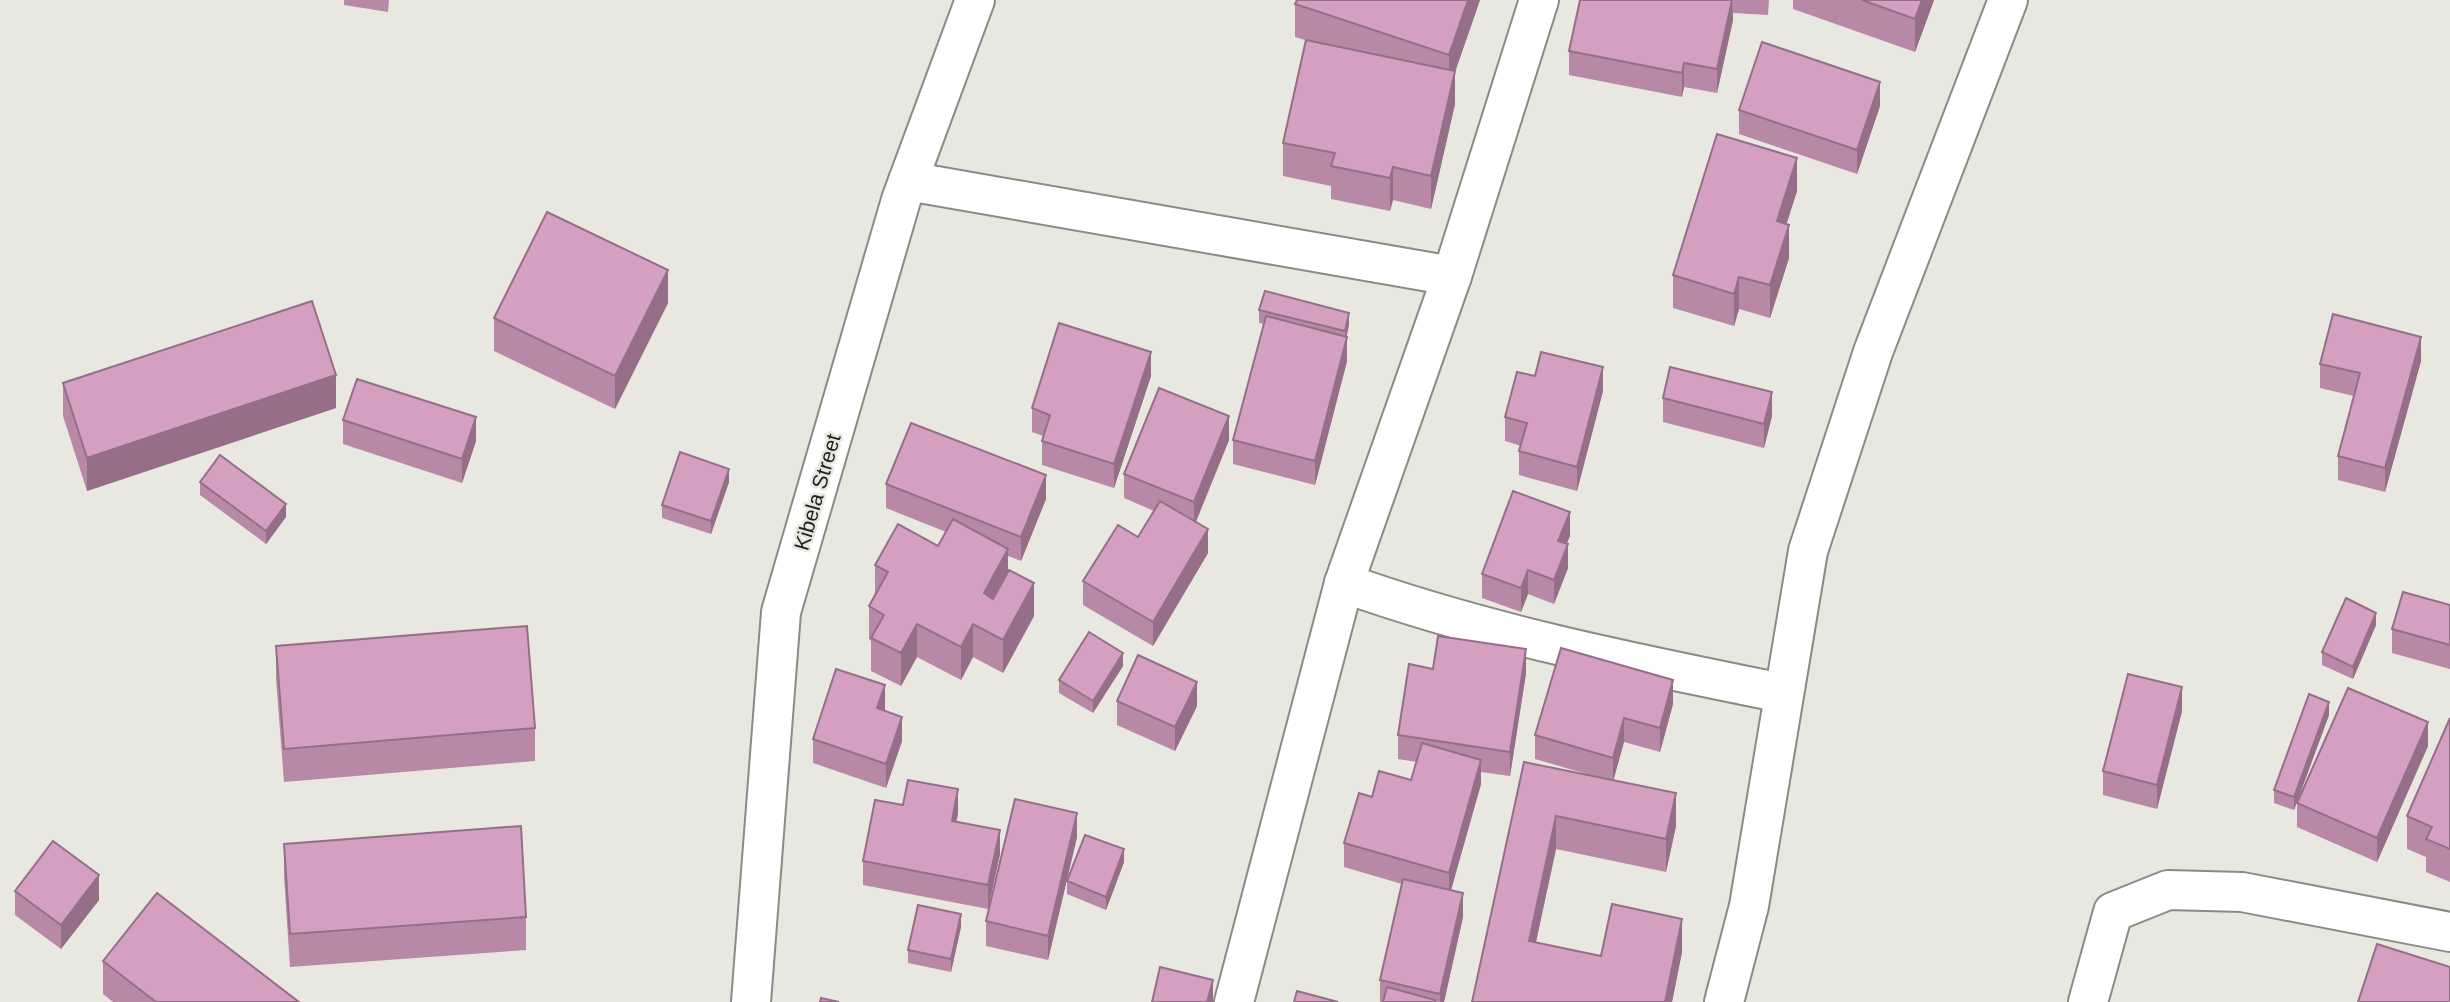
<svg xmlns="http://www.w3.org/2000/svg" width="2450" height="1002" viewBox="0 0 2450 1002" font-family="Arial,sans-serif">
<rect width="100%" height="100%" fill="#e9e8e0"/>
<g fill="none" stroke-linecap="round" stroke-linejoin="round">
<defs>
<g id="street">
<polyline points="908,181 1452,276"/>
<path d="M1344 583C1487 634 1634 663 1782 693"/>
<polyline points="751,1002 781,612 901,200 975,0"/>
<polyline points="1234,1002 1344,583 1452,276 1539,0"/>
<polyline points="1724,1002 1749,906 1808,551 1873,352 2008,0"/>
<polyline points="2088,1002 2113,912 2168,890 2242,892 2450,932"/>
</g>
</defs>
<use href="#street" stroke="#8b8a83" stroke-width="42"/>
<use href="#street" stroke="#fff" stroke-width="38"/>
</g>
<g fill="#b789a7">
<polygon points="344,0 389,0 388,12 344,5"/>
<polygon points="1480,0 1455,72 1455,104 1431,209 1393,200 1390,211 1331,199 1331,186 1283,176 1283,143 1305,40 1295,37 1295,4"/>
<polygon points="1580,0 1769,0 1768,15 1733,13 1733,20 1717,93 1684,87 1682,97 1569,75 1569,51"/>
<polygon points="1793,0 1934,0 1915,52 1793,9"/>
<polygon points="1880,106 1857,174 1739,134 1739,110"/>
<polygon points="1797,191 1786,224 1789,258 1770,318 1739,309 1734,326 1673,308 1673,275"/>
<polygon points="668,303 615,409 494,351 494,318"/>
<polygon points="1259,310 1349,325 1346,337 1347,361 1315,485 1233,464 1233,440 1264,324 1259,323"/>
<polygon points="2421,361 2385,492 2338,480 2338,456 2354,396 2320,388 2320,364"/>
<polygon points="1151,376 1114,488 1042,465 1042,441 1043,436 1032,432 1032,408"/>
<polygon points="63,383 336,408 87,491 63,416"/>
<polygon points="1603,391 1577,491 1519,475 1519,451 1521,446 1505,441 1505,417"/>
<polygon points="1663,398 1772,416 1764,448 1663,422"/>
<polygon points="343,420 476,441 462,483 343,444"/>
<polygon points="1229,440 1196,522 1208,553 1153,646 1083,605 1083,581 1138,537 1154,511 1124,498 1124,474"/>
<polygon points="200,482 286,517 266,544 200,495"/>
<polygon points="729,482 711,534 662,518 662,505"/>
<polygon points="886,484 1046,499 1021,561 1008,556 1008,572 1034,616 1003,673 973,657 961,680 917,657 901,686 871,671 871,641 869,639 869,606 875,596 875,565 938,546 946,532 886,508"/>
<polygon points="1570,536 1566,544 1568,568 1554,604 1528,594 1521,612 1482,598 1482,574"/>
<polygon points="2450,605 2450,669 2392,653 2392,629"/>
<polygon points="2376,625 2353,679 2322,665 2322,652"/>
<polygon points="276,646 535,728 535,761 284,782 276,679"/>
<polygon points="1123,666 1093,713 1059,693 1059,680"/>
<polygon points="1433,669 1526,673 1510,776 1481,772 1481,784 1451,890 1463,917 1444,1002 1380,1002 1380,980 1402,884 1344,867 1344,843 1372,797 1411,780 1417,762 1398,759 1398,735"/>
<polygon points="1117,701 1197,706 1175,751 1117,725"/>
<polygon points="1673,704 1660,752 1624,742 1613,780 1676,826 1666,872 1556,849 1536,942 1601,956 1682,952 1672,1002 1472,1002 1524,762 1590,775 1535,759 1535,735"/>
<polygon points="885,709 902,741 886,788 813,763 813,739"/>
<polygon points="2182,711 2157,809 2103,795 2103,771"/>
<polygon points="2329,715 2294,810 2274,803 2274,790"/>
<polygon points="2450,718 2450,882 2426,872 2426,857 2407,849 2407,816"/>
<polygon points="2428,746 2377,862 2297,827 2297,803"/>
<polygon points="903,805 958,813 956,822 1000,854 988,909 863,885 863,861"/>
<polygon points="1077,837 1048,960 986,946 986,921"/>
<polygon points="284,844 526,917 526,950 290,967 284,877"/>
<polygon points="1124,862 1106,910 1067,894 1067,881"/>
<polygon points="15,891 99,900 61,949 15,915"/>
<polygon points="961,927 951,972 908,963 908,950"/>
<polygon points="103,961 299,1002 113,1002 103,994"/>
</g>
<g fill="#956f88">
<polygon points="1468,0 1480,0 1455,72 1455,104 1431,209 1431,176 1449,88 1449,55"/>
<polygon points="1732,0 1733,20 1717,93 1717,69"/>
<polygon points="1922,0 1934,0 1915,52 1915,19"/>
<polygon points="1684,63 1684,87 1682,97 1682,73"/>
<polygon points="1880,82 1880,106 1857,174 1857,150"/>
<polygon points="1797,158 1797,191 1777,254 1777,221"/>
<polygon points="1393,167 1393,200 1390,211 1390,178"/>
<polygon points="1789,225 1789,258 1770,318 1770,285"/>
<polygon points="668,270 668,303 615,409 615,376"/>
<polygon points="1739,277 1739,309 1734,326 1734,294"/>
<polygon points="1349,313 1349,325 1345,344 1345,331"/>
<polygon points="1347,337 1347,361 1315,485 1315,461"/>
<polygon points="2421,337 2421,361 2385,492 2385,468"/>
<polygon points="1151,352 1151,376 1114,488 1114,464"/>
<polygon points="1603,367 1603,391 1577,491 1577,467"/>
<polygon points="336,375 336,408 87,491 87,458"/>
<polygon points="1772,392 1772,416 1764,448 1764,424"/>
<polygon points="1229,416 1229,440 1194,526 1194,502"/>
<polygon points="476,417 476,441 462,483 462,459"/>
<polygon points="729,469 729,482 711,534 711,521"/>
<polygon points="1046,475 1046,499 1021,561 1021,537"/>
<polygon points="286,504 286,517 266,544 266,531"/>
<polygon points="1570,512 1570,536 1558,565 1558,541"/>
<polygon points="1208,529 1208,553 1153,646 1153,622"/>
<polygon points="1568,544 1568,568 1554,604 1554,580"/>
<polygon points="1008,549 1008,582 984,626 984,593"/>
<polygon points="1528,570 1528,594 1521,612 1521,588"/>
<polygon points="1034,583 1034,616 1003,673 1003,640"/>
<polygon points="2376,613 2376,625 2353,679 2353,667"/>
<polygon points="917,624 917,657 901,686 901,653"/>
<polygon points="973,624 973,657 961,680 961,647"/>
<polygon points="1526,649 1526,673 1510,776 1510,752"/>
<polygon points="1123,653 1123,666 1093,713 1093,701"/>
<polygon points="1673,680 1673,704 1660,752 1660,728"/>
<polygon points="1197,682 1197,706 1175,751 1175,727"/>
<polygon points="885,685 885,709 877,732 877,708"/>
<polygon points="2182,687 2182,711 2157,809 2157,785"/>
<polygon points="2329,702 2329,715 2294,810 2294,797"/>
<polygon points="902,717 902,741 886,788 886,764"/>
<polygon points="1624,718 1624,742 1613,782 1613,758"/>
<polygon points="2428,722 2428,746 2377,862 2377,838"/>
<polygon points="1481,760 1481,784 1449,897 1449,873"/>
<polygon points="958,789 958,813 952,845 952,821"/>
<polygon points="1676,793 1676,826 1666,872 1666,839"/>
<polygon points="1077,813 1077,837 1048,960 1048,936"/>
<polygon points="1556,816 1556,849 1529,974 1529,941"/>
<polygon points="1000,830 1000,854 988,909 988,885"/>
<polygon points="1124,849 1124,862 1106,910 1106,897"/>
<polygon points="99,875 99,900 61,949 61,925"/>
<polygon points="1463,893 1463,917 1444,1002 1440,1002 1440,994"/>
<polygon points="961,914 961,927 951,972 951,959"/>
<polygon points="1682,919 1682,952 1672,1002 1665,1002"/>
<polygon points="1213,980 1213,1002 1207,1002"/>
</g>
<g fill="#d59fc2" stroke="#956f88" stroke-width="2">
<polygon points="1297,0 1468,0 1449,55 1295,4"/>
<polygon points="1580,0 1732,0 1717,69 1684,63 1682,73 1569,51"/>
<polygon points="1862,0 1922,0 1915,19"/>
<polygon points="1306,40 1455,71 1431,176 1393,167 1390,178 1331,166 1335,153 1283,143"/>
<polygon points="1762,42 1880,82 1857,150 1739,110"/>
<polygon points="1717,134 1797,158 1777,221 1789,225 1770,285 1739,277 1734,294 1673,275"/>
<polygon points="547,212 668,270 615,376 494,318"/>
<polygon points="1265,291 1349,313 1345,331 1259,310"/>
<polygon points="312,301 336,375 87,458 63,383"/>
<polygon points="2333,314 2421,337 2385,468 2338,456 2360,373 2320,364"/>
<polygon points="1266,316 1347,337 1315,461 1233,440"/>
<polygon points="1059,323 1151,352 1114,464 1042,441 1050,415 1032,408"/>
<polygon points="1541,352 1603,367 1577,467 1519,451 1527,423 1505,417 1517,372 1535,376"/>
<polygon points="1670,367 1772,392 1764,424 1663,398"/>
<polygon points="357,379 476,417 462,459 343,420"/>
<polygon points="1159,388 1229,416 1194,502 1124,474"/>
<polygon points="911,423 1046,475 1021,537 886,484"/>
<polygon points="680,452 729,469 711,521 662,505"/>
<polygon points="220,455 286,504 266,531 200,482"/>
<polygon points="1513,491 1570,512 1558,541 1568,544 1554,580 1528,570 1521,588 1482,574"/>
<polygon points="1160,501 1208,529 1153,622 1083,581 1118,525 1138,537"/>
<polygon points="953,519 1008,549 984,593 993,599 1009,570 1034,583 1003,640 973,624 961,647 917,624 901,653 871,638 884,615 869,606 888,572 875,565 898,524 938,546"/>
<polygon points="2403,592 2450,605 2450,645 2392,629"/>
<polygon points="2346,598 2376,613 2353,667 2322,652"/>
<polygon points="527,626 535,728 284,749 276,646"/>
<polygon points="1089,632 1123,653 1093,701 1059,680"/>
<polygon points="1438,636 1526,649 1510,752 1398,735 1409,664 1433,669"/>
<polygon points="1561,648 1673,680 1660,728 1624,718 1613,758 1535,735"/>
<polygon points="1138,655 1197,682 1175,727 1117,701"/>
<polygon points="836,669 885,685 877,708 902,717 886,764 813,739"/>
<polygon points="2128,674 2182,687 2157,785 2103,771"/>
<polygon points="2348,688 2428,722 2377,838 2297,803"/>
<polygon points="2309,694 2329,702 2294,797 2274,790"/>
<polygon points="2450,718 2450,849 2426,839 2432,827 2407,816"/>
<polygon points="1422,743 1481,760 1449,873 1344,843 1359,793 1372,797 1379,771 1411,780"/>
<polygon points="1524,762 1676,793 1666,839 1556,816 1529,941 1601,956 1612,904 1682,919 1665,1002 1472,1002"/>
<polygon points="908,780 958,789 952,821 1000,830 988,885 863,861 875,800 903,805"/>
<polygon points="1015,799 1077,813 1048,936 986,921"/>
<polygon points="521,826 526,917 290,934 284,844"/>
<polygon points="1085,835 1124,849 1106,897 1067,881"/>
<polygon points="53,841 99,875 61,925 15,891"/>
<polygon points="1403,879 1463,893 1440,994 1380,980"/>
<polygon points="157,893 299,1002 156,1002 103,961"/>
<polygon points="918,905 961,914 951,959 908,950"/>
<polygon points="2377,944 2450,967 2450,1002 2358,1002"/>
<polygon points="1160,967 1213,980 1207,1002 1152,1002"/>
<polygon points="1387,987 1435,1000 1435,1002 1383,1002"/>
<polygon points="1297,991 1338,1002 1294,1002"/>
<polygon points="821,998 839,1002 820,1002"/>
</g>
<g text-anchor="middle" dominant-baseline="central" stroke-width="5" stroke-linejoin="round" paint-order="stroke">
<g font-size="21" fill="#22211f" stroke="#e9e8e0">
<text transform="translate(817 492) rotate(-74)">Kibela Street</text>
</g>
</g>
</svg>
